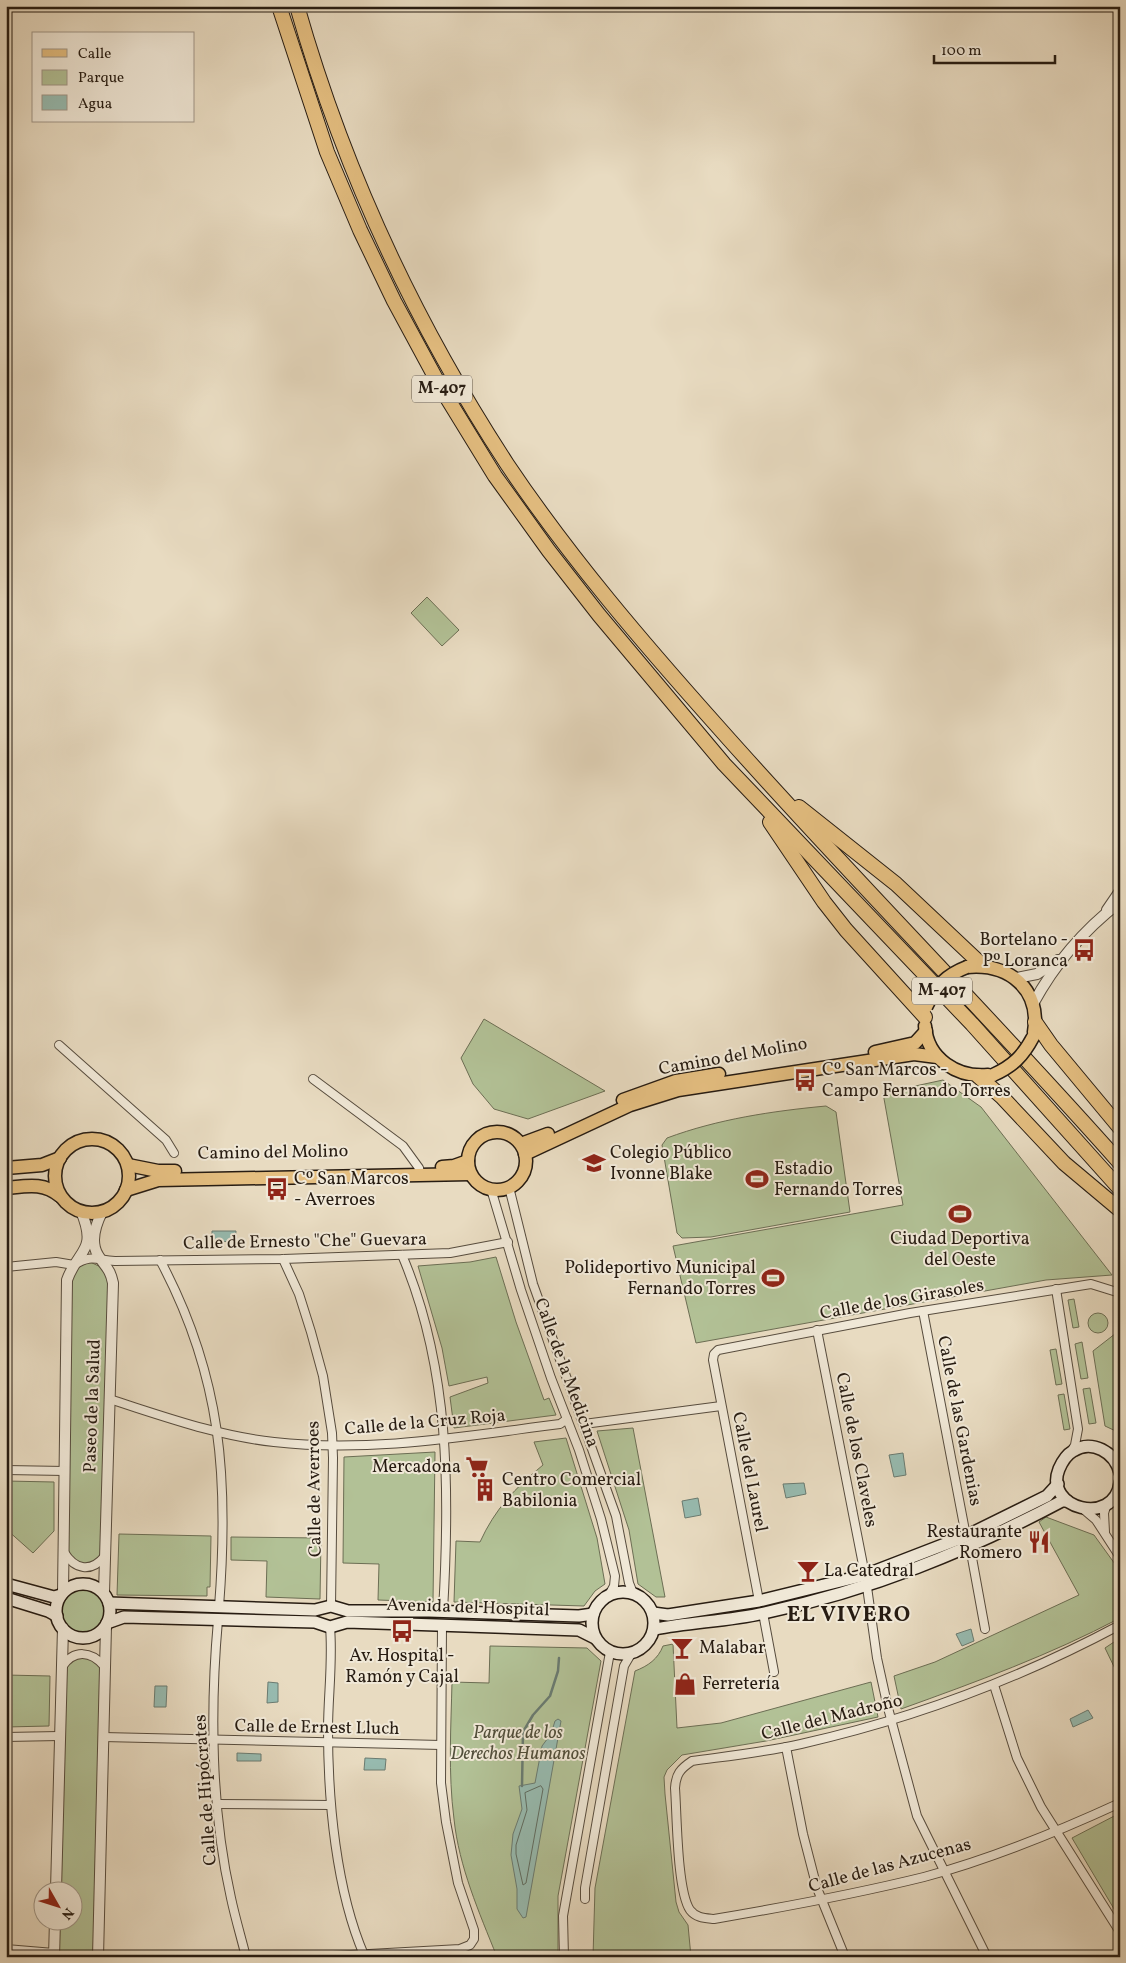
<svg xmlns="http://www.w3.org/2000/svg" width="1126" height="1963" viewBox="0 0 1126 1963" font-family="Vollkorn,serif">
<rect width="100%" height="100%" fill="#e8dbc1"/>
<filter id="stains"><feTurbulence type="fractalNoise" baseFrequency=".004" numOctaves="4"/><feColorMatrix values="0 0 0 0 .2 0 0 0 0 .09 0 0 0 0 .02 0 0 0 .5 -.17"/></filter>
<radialGradient id="worn" r=".72"><stop offset=".6" stop-color="#630" stop-opacity="0"/><stop offset="1" stop-color="#630" stop-opacity=".3"/></radialGradient>
<g fill="#b2c196" stroke="#6c6e54">
<polygon points="427,597 459,630 442,646 411,613"/>
<polygon points="484,1019 605,1091 528,1119 494,1109 473,1084 461,1058"/>
<polygon points="943,1080 981,1107 1112,1275 1046,1280 696,1343 673,1246 903,1205 883,1093"/>
<path d="M826 1106 836 1112 850 1212 711 1237 682 1238 677 1233 662 1145 667 1138C718 1119 773 1111 826 1106Z"/>
<polygon points="496,1257 516,1322 544,1400 549,1398 556,1415 454,1428 450,1397 488,1383 487,1377 449,1386 442,1348 418,1266 470,1262"/>
<path d="M90 1262 103 1268 109 1282 103 1555 94 1565C80 1565 72 1563 67 1549L71 1284 75 1268Z"/>
<polygon points="1074,1299 1079,1327 1073,1328 1068,1300"/>
<circle cx="1098" cy="1323" r="10"/>
<polygon points="1120,1330 1120,1433 1105,1426 1093,1351"/>
<polygon points="1082,1342 1088,1378 1081,1379 1075,1344"/>
<polygon points="1056,1349 1062,1384 1056,1385 1050,1350"/>
<polygon points="1090,1388 1096,1423 1089,1424 1083,1389"/>
<polygon points="1064,1394 1070,1429 1064,1430 1058,1395"/>
<polygon points="633,1428 665,1597 656,1597 638,1584 629,1530 597,1431"/>
<path d="M566 1438 597 1538 605 1584 595 1591 584 1606 454 1602 456 1541 480 1542C495 1509 515 1488 543 1465L534 1442Z"/>
<polygon points="435,1452 433,1602 378,1600 379,1564 343,1563 344,1457"/>
<polygon points="6,1481 54,1482 54,1531 33,1553 6,1529"/>
<path d="M1046 1517 1094 1535 1120 1571V1618C1050 1655 976 1682 901 1709L894 1676 935 1662 1079 1595 1039 1522Z"/>
<polygon points="119,1534 211,1536 210,1587 207,1587 207,1596 117,1595"/>
<polygon points="231,1537 321,1538 320,1599 266,1597 267,1561 231,1560"/>
<circle cx="83" cy="1611" r="27"/>
<polygon points="1120,1638 1120,1679 1105,1648"/>
<path d="M673 1644 677 1728 721 1723 871 1682 878 1717 766 1741 682 1755 667 1770 664 1777 665 1794 676 1902 679 1912 688 1925 691 1957H593L595 1888 635 1671C648 1666 658 1659 663 1646Z"/>
<path d="M490 1646 587 1648 601 1661 558 1896V1957H497C479 1912 459 1867 454 1819 448 1773 451 1727 452 1682L489 1683Z"/>
<polygon points="86,1656 100,1666 101,1673 95,1957 57,1957 58,1921 72,1920 72,1890 59,1890 65,1670 68,1662"/>
<polygon points="6,1675 50,1676 49,1726 6,1727"/>
<polygon points="1120,1813 1120,1912 1117,1914 1072,1838"/>
</g>
<g fill="#97bbb0" stroke="#6a7b71">
<polygon points="212,1231 236,1231 235,1242 212,1241"/>
<polygon points="903,1453 906,1475 894,1477 889,1455"/>
<polygon points="804,1483 806,1494 786,1498 783,1484"/>
<polygon points="698,1498 701,1515 685,1518 682,1501"/>
<polygon points="971,1629 974,1641 962,1646 956,1634"/>
<polygon points="268,1682 278,1683 278,1702 267,1703"/>
<polygon points="155,1686 167,1686 166,1707 154,1707"/>
<polygon points="1088,1710 1093,1718 1073,1727 1070,1719"/>
<polygon points="558,1719 561,1721 526,1917 523,1918 517,1909 517,1889 511,1855 513,1834 522,1809 519,1786 535,1783 542,1746 551,1734 555,1721"/>
<polygon points="237,1753 261,1754 261,1761 237,1761"/>
<polygon points="365,1758 386,1759 385,1770 364,1770"/>
</g>
<g fill="none" stroke-linecap="round" stroke-linejoin="round">
<polygon stroke="#5f6c61" stroke-width="1" points="541,1786 543,1789 526,1883 523,1885 516,1854 516,1845 527,1810 525,1793"/>
<polyline stroke="#6a7b71" stroke-width="2.5" points="522,1786 523,1732 533,1715 550,1696 558,1671 559,1658"/>
<defs>
<g id="minor">
<polyline points="59,1045 166,1140 174,1153"/>
<polyline points="313,1079 403,1146 419,1168"/>
<polyline points="509,1187 533,1284 616,1516 629,1583 633,1593"/>
<polyline points="491,1189 521,1290 551,1378 579,1450 601,1519 615,1576 614,1586 609,1595"/>
<path d="M402 1255C450 1367 450 1491 443 1611"/>
<polyline points="283,1259 299,1294 311,1332 323,1376 332,1433 333,1458 331,1606"/>
<path d="M160 1260C222 1376 229 1479 219 1607"/>
<path d="M6 1267 56 1262 74 1265C91 1254 96 1260 115 1261L283 1259 450 1253 508 1242"/>
<polyline points="1056,1289 1078,1429 1075,1445 1071,1452"/>
<polyline points="923,1311 966,1536"/>
<polyline points="817,1330 865,1575"/>
<path d="M109 1399C163 1416 217 1436 274 1442 370 1453 465 1436 560 1424L567 1419"/>
<polyline points="584,1424 721,1406"/>
<polyline points="6,1470 65,1471"/>
<polyline points="1083,1509 1096,1520 1120,1557"/>
<polyline points="1105,1532 1104,1513 1107,1504"/>
<polyline points="970,1547 985,1629"/>
<path d="M64 1552C75 1570 91 1573 105 1556"/>
<polyline points="867,1587 877,1658 888,1708 917,1816 987,1957"/>
<polyline points="759,1601 713,1360 714,1354 718,1350 910,1313 1091,1284 1120,1293"/>
<polyline points="763,1613 774,1672"/>
<path d="M218 1620C210 1709 211 1810 231 1898 235 1917 241 1937 246 1957"/>
<path d="M1120 1625C1019 1679 912 1719 801 1744 765 1752 728 1756 692 1761 680 1769 676 1774 675 1788 677 1815 677 1891 690 1910 696 1918 705 1918 714 1919 785 1907 855 1894 924 1877 991 1859 1057 1832 1120 1803"/>
<path d="M330 1627C333 1661 328 1696 328 1730 328 1801 336 1890 364 1955"/>
<path d="M62 1667C74 1649 91 1651 104 1666"/>
<polyline points="994,1685 1017,1758 1041,1807 1120,1932"/>
<polyline points="6,1737 59,1736"/>
<polyline points="103,1737 441,1745"/>
<polyline points="786,1747 803,1834 817,1888 845,1957"/>
<polyline points="218,1804 330,1805"/>
<polyline points="585,1899 585,1888 624,1666 631,1654"/>
<polyline points="6,1949 54,1953"/>
<polyline points="99,1956 128,1957"/>
<polyline points="315,1957 460,1949 470,1945 474,1939 474,1930 458,1883 446,1822 441,1783 442,1625"/>
<polyline points="564,1957 563,1916 610,1652"/>
</g>
<g id="tertiary">
<polyline points="1107,910 1120,891"/>
<polyline points="1016,978 1037,974 1058,960"/>
<path d="M1033 1004C1054 965 1085 929 1120 902"/>
<path d="M102 1212C96 1224 90 1242 98 1255 105 1267 110 1268 113 1283L104 1593"/>
<path d="M63 1593 67 1280C78 1249 98 1252 81 1211"/>
<polyline points="56,1890 63,1628"/>
<polyline points="54,1957 55,1920"/>
<polyline points="98,1957 106,1626"/>
</g>
<g id="secondary">
<path d="M1120 1473C1115 1452 1092 1439 1073 1451 1066 1455 1062 1462 1059 1469 1043 1509 1114 1527 1120 1483"/>
<polyline points="6,1584 54,1597 61,1595"/>
<circle cx="83" cy="1611" r="27"/>
<circle cx="623" cy="1623" r="31"/>
<polyline points="6,1598 48,1611 57,1616"/>
<polyline points="109,1603 315,1610 331,1606 348,1611 429,1611 579,1616 593,1614"/>
<polyline points="653,1613 668,1615 759,1601 865,1575 966,1536 1047,1496 1058,1484"/>
<polyline points="107,1623 124,1617 315,1622 330,1627 347,1622 579,1630 595,1638"/>
<path d="M655 1629C691 1622 728 1621 764 1613 871 1590 966 1552 1062 1501H1067"/>
</g>
<g id="primary">
<path d="M967 967C1009 963 1041 989 1034 1032"/>
<path d="M925 1026C927 1059 958 1078 988 1075"/>
<polyline points="875,1052 915,1043 926,1031"/>
<polyline points="623,1100 676,1081 719,1074"/>
<circle cx="497" cy="1161" r="29"/>
<circle cx="92" cy="1176" r="37"/>
<polyline points="521,1144 548,1134"/>
<polyline points="525,1154 630,1105 678,1090 914,1054 937,1057"/>
<polyline points="128,1165 158,1171 175,1171"/>
<polyline points="442,1167 454,1166 468,1161"/>
<polyline points="6,1168 42,1165 60,1158"/>
<path d="M6 1188C27 1186 43 1182 60 1196"/>
<polyline points="126,1190 158,1180 470,1174"/>
</g>
<g id="motorway">
<polyline points="279,6 327,152 360,230 394,301 441,388 495,476 549,551 599,615 724,764 972,1024 1120,1189"/>
<path d="M297 6C343 168 415 323 507 464 570 558 644 644 719 728 850 876 989 1015 1120 1163"/>
<polyline points="799,807 896,884 982,965"/>
<polyline points="770,822 824,902 846,930 925,1017"/>
<polyline points="1035,1022 1051,1045 1120,1128"/>
<polyline points="978,1076 1002,1097 1064,1163 1120,1210"/>
</g>
</defs>
<use href="#minor" stroke="#574c3e" stroke-width="10"/>
<use href="#tertiary" stroke="#574c3e" stroke-width="12"/>
<use href="#secondary" stroke="#271c12" stroke-width="14"/>
<use href="#primary" stroke="#271c12" stroke-width="15"/>
<use href="#motorway" stroke="#271c12" stroke-width="16"/>
<use href="#minor" stroke="#f0e8d7" stroke-width="8"/>
<use href="#tertiary" stroke="#f0e8d7" stroke-width="10"/>
<use href="#secondary" stroke="#f0e8d7" stroke-width="11"/>
<use href="#primary" stroke="#e4be80" stroke-width="12"/>
<use href="#motorway" stroke="#e4be80" stroke-width="14"/>
<defs>
<g id="primary-bridge">
<path d="M926 1007C936 986 946 975 967 967"/>
<path d="M993 1075C1013 1066 1023 1056 1033 1037"/>
</g>
</defs>
<use href="#primary-bridge" stroke="#271c12" stroke-width="15" stroke-linecap="butt"/>
<use href="#primary-bridge" stroke="#e4be80" stroke-width="12"/>
</g>
<defs>
<symbol id="bus-bare" viewBox="-9 -9 18 18"><path d="M-5-6H5V4H4V6H2V4H-2V6H-4V4H-5ZM-3.5-4V0h7V-4ZM-3.5 1.2v1.5H-2V1.2ZM2 1.2v1.5H3.5V1.2Z" fill="#8f2418" stroke="#f0e8d7" stroke-width="2.5" paint-order="stroke"/></symbol>
<symbol id="university-bare" viewBox="-9 -9 18 18"><path d="M0-5L7-2L0 1L-7-2ZM-4 1L0 2.5L4 1V4Q0 6-4 4Z" fill="#8f2418" stroke="#f0e8d7" stroke-width="2.5" paint-order="stroke"/></symbol>
<symbol id="stadium-bare" viewBox="-9 -9 18 18"><path d="M0-5a6.5 5 0 1 0 0 10a6.5 5 0 1 0 0-10ZM-3.5-1.8h7v3.6h-7Z" fill="#8f2418" stroke="#f0e8d7" stroke-width="2.5" paint-order="stroke"/></symbol>
<symbol id="supermarket-bare" viewBox="-9 -9 18 18"><path d="M-6-5.5h2.5l.6 2H6L4.5 2H-2.5L-4.4-4H-6ZM-1.5 3.2a1.3 1.3 0 1 0 .1 0ZM3 3.2a1.3 1.3 0 1 0 .1 0Z" fill="#8f2418" stroke="#f0e8d7" stroke-width="2.5" paint-order="stroke"/></symbol>
<symbol id="building-bare" viewBox="-9 -9 18 18"><path d="M-4-6H4V6H1V3H-1V6H-4ZM-2.5-4.3h1.7v1.8h-1.7ZM.8-4.3h1.7v1.8H.8ZM-2.5-1h1.7V.8h-1.7ZM.8-1h1.7V.8H.8Z" fill="#8f2418" stroke="#f0e8d7" stroke-width="2.5" paint-order="stroke"/></symbol>
<symbol id="restaurant-bare" viewBox="-9 -9 18 18"><path d="M-5-6h1v4h1v-4h1v4h1v-4h1v5L-1.5 .5V6h-2V.5L-5-1ZM5-6V6H3V1.5H1.5Q1.5-4 5-6Z" fill="#8f2418" stroke="#f0e8d7" stroke-width="2.5" paint-order="stroke"/></symbol>
<symbol id="bar-bare" viewBox="-9 -9 18 18"><path d="M-6-5H6L.8 .8V4.5H3.5V6h-7V4.5H-.8V.8Z" fill="#8f2418" stroke="#f0e8d7" stroke-width="2.5" paint-order="stroke"/></symbol>
<symbol id="shop-bare" viewBox="-9 -9 18 18"><path d="M-5-2.5h2.3a2.7 3.5 0 0 1 5.4 0H5L5.5 6h-11ZM-1.5-2.5h3a1.5 2.3 0 0 0-3 0Z" fill="#8f2418" stroke="#f0e8d7" stroke-width="2.5" paint-order="stroke"/></symbol>
</defs>
<g fill-rule="evenodd">
<use href="#bus-bare" x="1068" y="934" width="32" height="32"/>
<use href="#bus-bare" x="789" y="1064" width="32" height="32"/>
<use href="#university-bare" x="578" y="1147" width="32" height="32"/>
<use href="#stadium-bare" x="741" y="1163" width="32" height="32"/>
<use href="#bus-bare" x="261" y="1173" width="32" height="32"/>
<use href="#stadium-bare" x="944" y="1198" width="32" height="32"/>
<use href="#stadium-bare" x="757" y="1262" width="32" height="32"/>
<use href="#supermarket-bare" x="461" y="1451" width="32" height="32"/>
<use href="#building-bare" x="469" y="1474" width="32" height="32"/>
<use href="#restaurant-bare" x="1023" y="1526" width="32" height="32"/>
<use href="#bar-bare" x="792" y="1555" width="32" height="32"/>
<use href="#bus-bare" x="386" y="1615" width="32" height="32"/>
<use href="#bar-bare" x="666" y="1632" width="32" height="32"/>
<use href="#shop-bare" x="669" y="1668" width="32" height="32"/>
</g>
<g text-anchor="middle" dominant-baseline="central" stroke-width="4" stroke-linejoin="round" paint-order="stroke">
<g fill="#f0e8d7" stroke="#63594d" stroke-width="1">
<rect x="412" y="375.5" width="60" height="27" rx="4"/>
<rect x="912" y="977.5" width="60" height="27" rx="4"/>
</g>
<g font-size="16" font-weight="bold" fill="#271c12">
<text x="442" y="389">M-407</text>
<text x="942" y="991">M-407</text>
</g>
<g font-size="18" fill="#271c12" stroke="#f0e8d7" text-anchor="start">
<text x="1068" y="940" text-anchor="end">Bortelano -<tspan x="1068" dy="21">Pº Loranca</tspan></text>
<text x="822" y="1070">Cº San Marcos -<tspan x="822" dy="21">Campo Fernando Torres</tspan></text>
<text x="610" y="1153">Colegio Público<tspan x="610" dy="21">Ivonne Blake</tspan></text>
<text x="774" y="1169">Estadio<tspan x="774" dy="21">Fernando Torres</tspan></text>
<text x="294" y="1179">Cº San Marcos<tspan x="294" dy="21">- Averroes</tspan></text>
<text x="960" y="1239" text-anchor="middle">Ciudad Deportiva<tspan x="960" dy="21">del Oeste</tspan></text>
<text x="756" y="1268" text-anchor="end">Polideportivo Municipal<tspan x="756" dy="21">Fernando Torres</tspan></text>
<text x="461" y="1467" text-anchor="end">Mercadona</text>
<text x="502" y="1480">Centro Comercial<tspan x="502" dy="21">Babilonia</tspan></text>
<text x="1022" y="1532" text-anchor="end">Restaurante<tspan x="1022" dy="21">Romero</tspan></text>
<text x="824" y="1571">La Catedral</text>
<text x="699" y="1648">Malabar</text>
<text x="402" y="1656" text-anchor="middle">Av. Hospital -<tspan x="402" dy="21">Ramón y Cajal</tspan></text>
<text x="702" y="1684">Ferretería</text>
</g>
<g font-size="18" fill="#271c12" stroke="#f0e8d7">
<text transform="translate(733 1057) rotate(-10)">Camino del Molino</text>
<text transform="translate(273 1153) rotate(-1)">Camino del Molino</text>
<text transform="translate(305 1242) rotate(-1)">Calle de Ernesto "Che" Guevara</text>
<text transform="translate(902 1300) rotate(-10)">Calle de los Girasoles</text>
<text transform="translate(566 1373) rotate(70)">Calle de la Medicina</text>
<text transform="translate(93 1406) rotate(-88)">Paseo de la Salud</text>
<text transform="translate(959 1421) rotate(79)">Calle de las Gardenias</text>
<text transform="translate(425 1423) rotate(-5)">Calle de la Cruz Roja</text>
<text transform="translate(856 1450) rotate(79)">Calle de los Claveles</text>
<text transform="translate(749 1472) rotate(79)">Calle del Laurel</text>
<text transform="translate(315 1489) rotate(-91)">Calle de Averroes</text>
<text transform="translate(468 1608) rotate(2)">Avenida del Hospital</text>
<text transform="translate(832 1718) rotate(-14)">Calle del Madroño</text>
<text transform="translate(317 1728) rotate(1)">Calle de Ernest Lluch</text>
<text transform="translate(206 1790) rotate(-94)">Calle de Hipócrates</text>
<text transform="translate(890 1866) rotate(-15)">Calle de las Azucenas</text>
</g>
<g font-size="18" font-style="italic" fill="#514e3a" stroke="#f0e8d7">
<text x="518" y="1733">Parque de los<tspan x="518" dy="21">Derechos Humanos</tspan></text>
</g>
<g font-size="22" font-weight="bold" letter-spacing="1" fill="#271c12" stroke="#f0e8d7">
<text x="849" y="1615">EL VIVERO</text>
</g>
</g>
<rect width="1126" height="1963" fill="none" stroke="#e8dbc1" stroke-width="25"/>
<rect x="8" y="8" width="1111" height="1948" fill="none" stroke="#271c12" stroke-width="2.5"/>
<rect x="12" y="12" width="1101" height="1938" fill="none" stroke="#271c12"/>
<rect x="32" y="32" width="162" height="90" fill="#f0e8d7" stroke="#a09688"/>
<rect x="42" y="49" width="25" height="8" fill="#e4be80" stroke="#a09688"/>
<text x="78" y="58" font-size="15" fill="#271c12">Calle</text>
<rect x="42" y="70" width="25" height="15" fill="#b2c196" stroke="#a09688"/>
<text x="78" y="82" font-size="15" fill="#271c12">Parque</text>
<rect x="42" y="95" width="25" height="15" fill="#97bbb0" stroke="#a09688"/>
<text x="78" y="108" font-size="15" fill="#271c12">Agua</text>
<g transform="translate(58 1906) rotate(129)"><circle r="24" fill="#f0e8d7" stroke="#a09688"/>
<path d="M0-4L9 19L0 12L-9 19Z" fill="#8f2418"/>
<text y="-8" font-size="14" font-weight="bold" text-anchor="middle" fill="#271c12">N</text>
</g>
<path d="M934 55v8h121v-8" fill="none" stroke="#271c12" stroke-width="2.5"/>
<text x="941" y="55" font-size="15" fill="#271c12" stroke="#f0e8d7" stroke-width="4" paint-order="stroke">100 m</text>
<rect width="100%" height="100%" filter="url(#stains)"/>
<rect width="100%" height="100%" fill="url(#worn)"/>
</svg>
